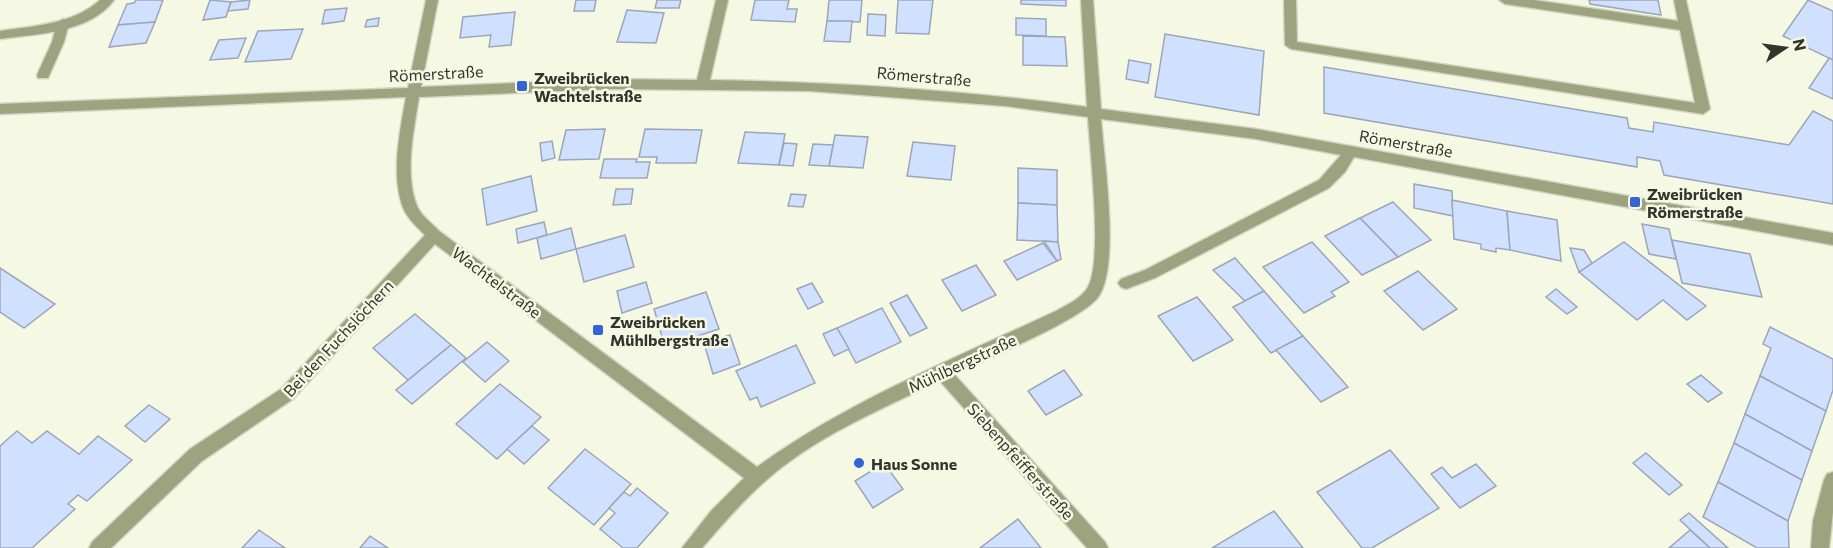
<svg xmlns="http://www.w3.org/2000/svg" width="1833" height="548" viewBox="0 0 1833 548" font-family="Commissioner,sans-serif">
<rect width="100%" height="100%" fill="#f5f9e4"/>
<g fill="#d0e0ff" stroke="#9da6b8" stroke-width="1.5">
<polygon points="136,0 163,0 155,22 118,25 127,4 134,3"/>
<polygon points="210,0 231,2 226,17 203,20"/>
<polygon points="250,0 248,9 228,11 231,2"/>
<polygon points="576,0 596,0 594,11 574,11"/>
<polygon points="657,0 681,0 679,8 655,8"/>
<polygon points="755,0 789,0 787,9 797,9 795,22 751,20"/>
<polygon points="829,0 862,0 860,22 827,21"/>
<polygon points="898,0 933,0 929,34 896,33"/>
<polygon points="1021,0 1066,0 1066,6 1021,4"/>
<polygon points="1589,0 1658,0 1661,15 1590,4"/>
<polygon points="1808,0 1833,11 1833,60 1783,36"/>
<polygon points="347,8 344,21 322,24 325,10"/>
<polygon points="627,10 664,13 656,43 617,42"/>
<polygon points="515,12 511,45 489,47 491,35 460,38 463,17"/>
<polygon points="868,14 886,15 885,36 867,35"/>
<polygon points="379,18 378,26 365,27 367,20"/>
<polygon points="1016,18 1046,19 1046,36 1016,35"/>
<polygon points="827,21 852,21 850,42 824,41"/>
<polygon points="155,22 146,43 109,47 118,25"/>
<polygon points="303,29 291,59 245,62 258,31"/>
<polygon points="1165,34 1264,51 1259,115 1155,97"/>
<polygon points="1023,36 1065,37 1067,66 1023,65"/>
<polygon points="246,38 238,58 210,60 219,40"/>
<polygon points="1829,58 1833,60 1833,99 1809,88"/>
<polygon points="1129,60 1151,64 1148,83 1126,79"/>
<polygon points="1324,67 1627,118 1629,128 1653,132 1654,122 1789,145 1813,111 1833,121 1833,204 1664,175 1660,161 1637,157 1637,167 1324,113"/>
<polygon points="605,129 599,159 559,160 566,130"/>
<polygon points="645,129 702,130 696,163 656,163 657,157 639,157"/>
<polygon points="745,132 785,134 779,165 738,163"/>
<polygon points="835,135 868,137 863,168 829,166"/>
<polygon points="552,141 555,158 542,161 540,143"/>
<polygon points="913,142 955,146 951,180 907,176"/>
<polygon points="784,143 797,144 793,166 779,165"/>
<polygon points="813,144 833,145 829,166 809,165"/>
<polygon points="604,159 637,159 636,162 650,162 647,178 600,178"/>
<polygon points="1018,168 1057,170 1057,205 1018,203"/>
<polygon points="531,176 537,211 487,225 482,189"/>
<polygon points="1414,184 1452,191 1453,216 1414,208"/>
<polygon points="616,189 633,189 631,204 613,205"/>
<polygon points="791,194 806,195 803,207 788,206"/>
<polygon points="1452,200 1507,211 1510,250 1496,248 1496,252 1481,249 1481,244 1454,239"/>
<polygon points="1393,202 1431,240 1398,257 1360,218"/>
<polygon points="1018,203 1057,205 1058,242 1017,240"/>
<polygon points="1507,211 1557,220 1561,261 1510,250"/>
<polygon points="1360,218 1398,257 1362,275 1325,236"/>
<polygon points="544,222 547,235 518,243 516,229"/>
<polygon points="1642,224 1669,229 1676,259 1649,254"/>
<polygon points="571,228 576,249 541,259 537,238"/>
<polygon points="625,235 634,267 584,282 576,249"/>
<polygon points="1672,240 1750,254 1762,297 1682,283"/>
<polygon points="1044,241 1058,242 1061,259 1057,261"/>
<polygon points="1312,242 1349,282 1331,292 1335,296 1304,313 1263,267"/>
<polygon points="1624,242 1706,306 1687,320 1663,300 1637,320 1579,272"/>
<polygon points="1043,243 1057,261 1017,280 1004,261"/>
<polygon points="1570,248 1584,250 1592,263 1579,272"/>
<polygon points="1235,258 1264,291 1245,301 1213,270"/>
<polygon points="976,265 996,295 962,311 942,280"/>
<polygon points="0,268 55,304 24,328 0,312"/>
<polygon points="1418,271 1457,309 1423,330 1384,291"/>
<polygon points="646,282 652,303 622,313 617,291"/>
<polygon points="812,283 823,302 808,309 797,289"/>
<polygon points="1556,289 1577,307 1567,314 1546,297"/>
<polygon points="1264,291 1303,336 1271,353 1233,307"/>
<polygon points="706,292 719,329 665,347 654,309"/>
<polygon points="907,295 927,328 910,336 890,303"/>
<polygon points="1197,297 1233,340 1193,361 1158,316"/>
<polygon points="882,308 901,342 856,363 837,328"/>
<polygon points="415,314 451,345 408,380 373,348"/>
<polygon points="1770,327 1833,359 1833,390 1826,411 1760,376 1771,348 1763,344"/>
<polygon points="837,328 849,349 834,356 823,334"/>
<polygon points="730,335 740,364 713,374 704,343"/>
<polygon points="1303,336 1348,387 1321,402 1276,350"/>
<polygon points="487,342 509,361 485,382 463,362"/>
<polygon points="451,345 466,358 412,404 396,390"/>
<polygon points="796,345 815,383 761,407 757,397 750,400 736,371"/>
<polygon points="1064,370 1082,395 1046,415 1028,391"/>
<polygon points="1701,375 1722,393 1708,402 1687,384"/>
<polygon points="1760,376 1826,411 1812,451 1745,414"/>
<polygon points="500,384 541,417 497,459 456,424"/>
<polygon points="149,405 170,419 145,442 125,426"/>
<polygon points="1745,414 1812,451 1802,480 1734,443"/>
<polygon points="532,426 549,440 524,464 507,449"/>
<polygon points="17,431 32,443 47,431 79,454 98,436 132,460 87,501 78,495 68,504 75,509 32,548 0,548 0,446"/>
<polygon points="1734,443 1802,480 1788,521 1718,482"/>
<polygon points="585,449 631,484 594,525 548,488"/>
<polygon points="1390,450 1439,508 1372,548 1362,548 1317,492"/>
<polygon points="1646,453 1682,485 1669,495 1633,463"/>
<polygon points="884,463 903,489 873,508 855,481"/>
<polygon points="1476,464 1496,486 1460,508 1431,474 1442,467 1452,478"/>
<polygon points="1718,482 1788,521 1789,548 1757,548 1703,517"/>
<polygon points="637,488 668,513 637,548 623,548 600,529 615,513 609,508 624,492 630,496"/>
<polygon points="1274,511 1303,548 1212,548"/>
<polygon points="1689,513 1728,548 1710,548 1680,520"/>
<polygon points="1018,519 1041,548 980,548"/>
<polygon points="259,530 285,548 242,548"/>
<polygon points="1690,530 1710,548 1669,548"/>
<polygon points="370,536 388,548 360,548"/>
</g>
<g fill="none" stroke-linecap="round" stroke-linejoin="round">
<defs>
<g id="service">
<polygon points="1284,0 1296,0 1297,42 1695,103 1680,30 1505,4 1499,0 1534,0 1678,21 1674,0 1686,0 1710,109 1703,114 1291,49 1285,45"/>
<polygon points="63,19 69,23 64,42 48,78 38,78 37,75 52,42 57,23"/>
</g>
<g id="minor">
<path d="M100 0H114C90 33 36 34 0 39V31C34 26 74 24 100 0Z"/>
<path d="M426 0H438L421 87 612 79 697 80 716 0H728L710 80C837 82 962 90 1087 107L1081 0H1093L1101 109 1256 129 1833 233V245L1354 157 1345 172 1329 188 1155 278 1126 289 1121 287 1118 283 1121 279 1145 270 1319 180 1341 155 1256 139 1101 119C1104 160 1120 263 1099 296 1084 319 984 360 954 374L1105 542 1108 548H1087L940 381C879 410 812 438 762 484 740 504 721 526 702 548H682L711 511 744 478 435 244 293 399 202 461 111 548H89L92 542 190 449 281 389 425 235C417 227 409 220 404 210 390 177 400 131 406 97L0 114V104L408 88ZM612 89 810 91 1005 106 1088 117C1090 152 1103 260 1088 287 1082 298 1067 305 1056 311 954 359 848 401 757 467L439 231C432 223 421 216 417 206 404 174 414 129 419 97Z"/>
<polygon points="1833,472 1833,512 1829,548 1811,548 1813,521 1824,480 1827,474"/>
</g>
</defs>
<use href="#service" stroke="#d2d6c3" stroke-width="3"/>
<use href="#minor" stroke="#d2d6c3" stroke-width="3"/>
<use href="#service" fill="#9da37e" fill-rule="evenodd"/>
<use href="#minor" fill="#9da37e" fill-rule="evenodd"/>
</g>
<g fill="#3463d3" stroke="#f5f9e4" stroke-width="2">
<rect x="516" y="80" width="12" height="12" rx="3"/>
<rect x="1629" y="196" width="12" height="12" rx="3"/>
<rect x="592" y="324" width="12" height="12" rx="3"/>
<circle cx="859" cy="463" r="6"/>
</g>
<g text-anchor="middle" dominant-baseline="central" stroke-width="5" stroke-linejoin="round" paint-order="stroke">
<g font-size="16" fill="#33352d" stroke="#f5f9e4">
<text transform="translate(436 73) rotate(-3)">Römerstraße</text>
<text transform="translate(924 76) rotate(5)">Römerstraße</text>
<text transform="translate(1406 143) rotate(10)">Römerstraße</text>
<text transform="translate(497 282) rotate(37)">Wachtelstraße</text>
<text transform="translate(338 338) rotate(-47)">Bei den Fuchslöchern</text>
<text transform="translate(962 363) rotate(-25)">Mühlbergstraße</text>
<text transform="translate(1021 461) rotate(48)">Siebenpfeifferstraße</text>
</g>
<g font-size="16" font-weight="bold" fill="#33352d" stroke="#f5f9e4" text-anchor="start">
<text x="534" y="77">Zweibrücken<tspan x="534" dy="18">Wachtelstraße</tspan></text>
<text x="1647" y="193">Zweibrücken<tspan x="1647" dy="18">Römerstraße</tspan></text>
<text x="610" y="321">Zweibrücken<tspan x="610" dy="18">Mühlbergstraße</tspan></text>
<text x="871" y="463">Haus Sonne</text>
</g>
</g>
<g transform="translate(1785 48) rotate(77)" stroke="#f5f9e4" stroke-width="4.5" paint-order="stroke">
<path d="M0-4.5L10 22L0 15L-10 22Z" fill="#33352d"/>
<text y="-9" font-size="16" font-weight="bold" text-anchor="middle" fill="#33352d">N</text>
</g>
</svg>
